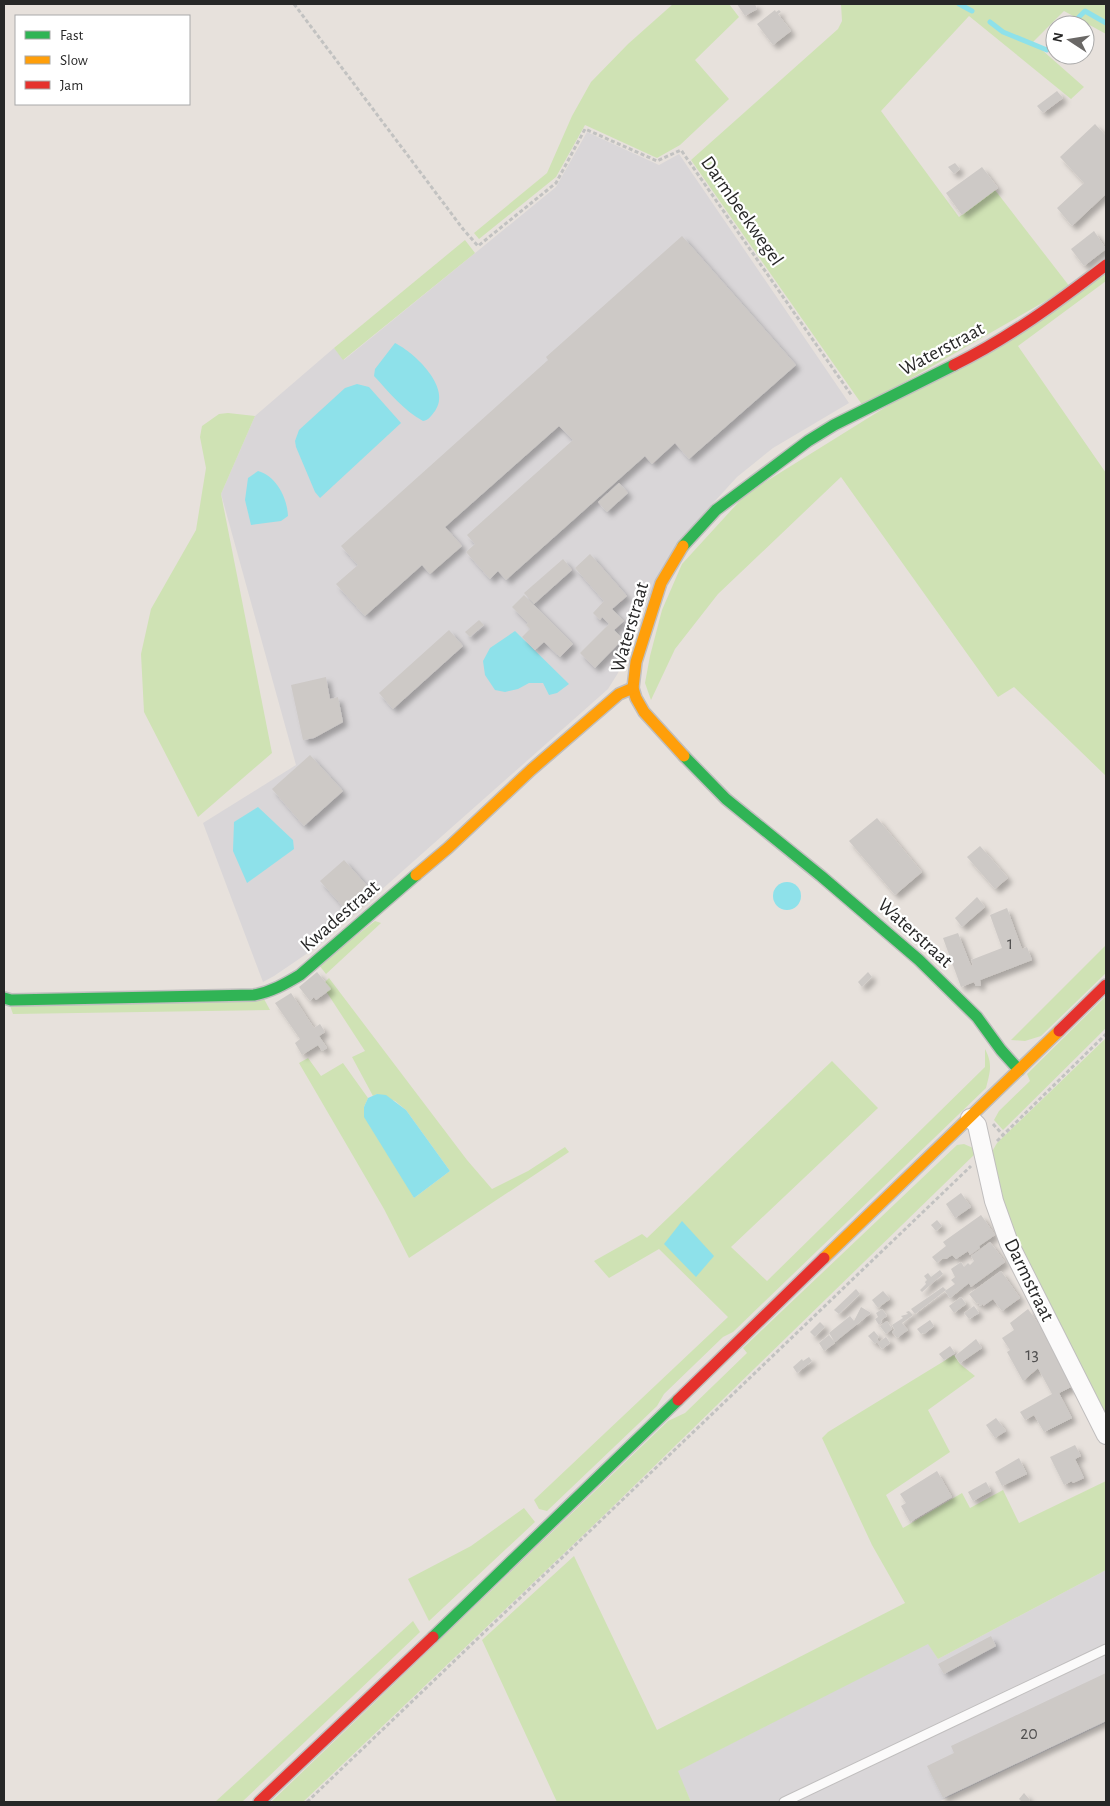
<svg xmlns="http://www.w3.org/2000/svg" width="1110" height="1806" viewBox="0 0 1110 1806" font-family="'Alegreya Sans',sans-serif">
<defs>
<filter id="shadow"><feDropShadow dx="4.5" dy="4.5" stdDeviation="2.5" flood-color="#0004"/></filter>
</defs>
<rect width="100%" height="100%" fill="#e7e1dc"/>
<g fill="#d9d6d8">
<polygon points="587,132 659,165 679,154 849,403 773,448 737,477 705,512 642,608 618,673 608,689 318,946 274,976 263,982 203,823 296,765 221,494 255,416 334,348 344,360 556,187"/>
<polygon points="1106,1570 1106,1723 938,1802 691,1802 677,1771 928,1643 938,1659"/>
</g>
<g fill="#cfe2b4">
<polygon points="673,4 729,4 739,17 695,60 729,99 680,145 657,158 585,125 556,177 479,239 474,233 547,173 572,116 591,82 628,44"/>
<polygon points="841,4 1106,4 1106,34 1064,11 1033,42 1084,87 1071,99 969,16 881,111 959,217 995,190 1070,287 863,406 691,160 838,29 842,21"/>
<polygon points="465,240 475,253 343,360 334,348"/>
<polygon points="1106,270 1106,281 1018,346 1106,473 1106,776 1014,687 998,697 841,477 718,594 675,649 651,700 645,683 650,656 662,610 682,564 746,494"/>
<polygon points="228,413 255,416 221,494 272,753 198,817 144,712 141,654 151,609 196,530 206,468 200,437 202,426 219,414"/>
<polygon points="375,921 381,923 326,974 319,965"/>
<polygon points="1106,945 1106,973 1041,1036 1025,1041 1011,1040"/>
<polygon points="329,978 467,1160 492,1189 528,1171 565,1147 569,1152 409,1258 384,1209 299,1063 308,1058 321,1076 343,1063 368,1098 364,1107 414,1198 450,1171 406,1110 395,1101 377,1094 373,1096 352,1057 365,1051 322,985"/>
<polygon points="1106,996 1106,1028 1003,1130 994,1120 999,1111 1030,1081 1027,1074"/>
<polygon points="264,999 270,1010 13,1014 9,1003"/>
<polygon points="1106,1038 1106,1425 1008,1224 990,1155 997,1143"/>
<path d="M985 1049C993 1064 990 1072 986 1088L733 1332 723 1337 664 1394 657 1406 547 1511 539 1509 534 1500 728 1317 659 1249 609 1278 594 1261 642 1234 647 1238 832 1061 878 1108 731 1247 767 1281 985 1067Z"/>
<polygon points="964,1144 973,1148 976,1153 601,1518 303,1802 271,1802 668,1421 685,1413 747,1353 743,1348 957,1145"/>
<polygon points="954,1355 960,1364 975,1376 928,1410 950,1452 886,1495 903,1528 962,1493 970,1508 1003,1490 1019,1523 1106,1481 1106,1570 938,1659 928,1644 678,1771 691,1802 557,1802 482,1640 574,1556 657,1730 905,1603 872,1545 822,1438 828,1432"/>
<polygon points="524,1508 535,1522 429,1621 408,1579 471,1546"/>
<polygon points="413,1621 420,1632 242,1802 215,1802"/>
</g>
<g fill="#8ee1ea">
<path d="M395 343C415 353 452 388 435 411 431 416 429 420 423 421 404 411 389 392 374 376L375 369Z"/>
<polygon points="357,384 369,387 401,423 320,498 315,492 296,447 295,441 299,430 345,388"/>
<path d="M258 471C276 476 287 497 288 516L281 521 251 525 245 500 248 478Z"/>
<polygon points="515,631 569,684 557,693 549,695 543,683 529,683 518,689 505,692 495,690 485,675 483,661 490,648"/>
<polygon points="258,807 293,840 294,849 247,883 233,851 234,822"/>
<circle cx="787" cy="896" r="14"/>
<polygon points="377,1094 386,1095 406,1110 450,1171 414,1198 364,1117 364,1107 368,1098"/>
<polygon points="682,1221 714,1256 696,1277 664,1244"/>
</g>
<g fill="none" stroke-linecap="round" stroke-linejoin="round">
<g stroke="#8ee1ea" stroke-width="5">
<polyline points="959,4 972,11"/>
<polyline points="990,22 1003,32 1047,50 1055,42"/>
<polyline points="1071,25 1085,11 1106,23"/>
</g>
</g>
<g fill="#cdc9c6" filter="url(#shadow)">
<polygon points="737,4 755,4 757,9 745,16"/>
<polygon points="775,10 776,12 779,10 781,12 778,14 791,31 773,45 757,24"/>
<polygon points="1057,91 1063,98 1043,113 1037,106"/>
<polygon points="1095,124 1106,136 1106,194 1072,226 1057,208 1084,183 1060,157"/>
<polygon points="955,163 960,169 954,174 948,167"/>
<polygon points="982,167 998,188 962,215 946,193"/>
<polygon points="1094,231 1106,249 1084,266 1071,249"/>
<polygon points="682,236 796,365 689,459 675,443 652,464 645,456 506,580 498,571 490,579 466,552 475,544 467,535 573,440 559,426 445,527 462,546 430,574 422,565 365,616 336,584 358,565 341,546 548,360 546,357"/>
<polygon points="619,483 628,493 607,512 598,502"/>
<polygon points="590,554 627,596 612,609 624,621 614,630 623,639 595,668 580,653 609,624 602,617 600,620 593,613 604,601 575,568"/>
<polygon points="563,559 572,570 534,604 524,593"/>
<polygon points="524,595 573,644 560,657 544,642 535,650 522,637 530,629 526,625 528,623 512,607"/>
<polygon points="479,620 484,625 470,637 465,632"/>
<polygon points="449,630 463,646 393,709 379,693"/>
<polygon points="326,677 330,699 338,697 343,722 314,738 303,740 291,685"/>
<polygon points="310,755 343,791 304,826 272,789"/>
<polygon points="877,818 922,872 895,895 849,841"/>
<polygon points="980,846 1008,878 995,889 967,857"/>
<polygon points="344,860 370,889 346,910 320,881"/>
<polygon points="977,897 985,907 962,927 955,918"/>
<polygon points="1007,908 1022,949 1027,947 1032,960 980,980 981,986 976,986 974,982 961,987 943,938 958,933 971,966 973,965 971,960 1002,948 990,915"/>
<polygon points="317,972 331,989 316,1000 314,997 310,1001 299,987"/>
<polygon points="868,972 872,977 862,987 858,982"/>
<polygon points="291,993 314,1028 320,1024 325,1032 319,1036 327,1048 322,1051 318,1045 302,1055 295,1043 300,1039 275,1003"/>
<polygon points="961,1193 971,1207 955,1218 946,1204"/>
<polygon points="981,1215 995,1235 979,1246 980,1248 970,1255 968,1251 956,1259 952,1255 946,1259 943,1258 937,1263 932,1257 946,1246 943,1242"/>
<polygon points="937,1220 942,1226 936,1231 931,1225"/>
<polygon points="990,1242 1005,1262 971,1287 969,1283 950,1298 945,1291 955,1284 951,1280 955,1277 951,1269 961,1262 964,1267 968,1263 970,1265 974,1261 971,1256"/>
<polygon points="940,1270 943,1274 922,1292 920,1290 926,1284 925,1282 927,1280 924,1276 928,1273 931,1277"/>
<polygon points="1001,1271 1020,1298 1002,1311 993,1299 983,1306 983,1304 980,1306 978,1302 977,1304 969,1294"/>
<polygon points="943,1287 946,1290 915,1314 911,1309"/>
<polygon points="856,1289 860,1294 839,1314 834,1310"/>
<polygon points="883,1291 890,1299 878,1308 872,1300"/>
<polygon points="961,1297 966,1304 954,1313 949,1306"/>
<polygon points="974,1306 979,1313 969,1319 964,1313"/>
<polygon points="861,1307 871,1313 835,1342 829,1333 850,1316 854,1321"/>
<polygon points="882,1309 887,1316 881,1320 882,1322 879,1325 875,1319 878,1317 876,1313"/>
<polygon points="1028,1309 1042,1329 1073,1386 1059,1393 1072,1418 1044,1432 1034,1415 1025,1420 1020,1412 1052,1394 1038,1368 1023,1381 1007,1352 1010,1350 1002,1338 1014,1330 1010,1323"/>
<polygon points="909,1311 913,1315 902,1323 908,1330 897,1338 892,1332 895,1330 892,1325 903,1318 901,1316 908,1314 906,1312"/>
<polygon points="930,1320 934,1326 924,1334 923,1333 921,1334 917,1329"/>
<polygon points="887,1321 892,1329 886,1334 880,1326"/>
<polygon points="820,1322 825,1327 815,1337 810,1332"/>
<polygon points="874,1331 879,1337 877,1339 879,1342 886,1337 890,1343 882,1349 877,1342 875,1344 868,1336"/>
<polygon points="829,1335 835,1343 824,1351 819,1343"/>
<polygon points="976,1339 982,1348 960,1363 955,1356"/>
<polygon points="950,1346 955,1353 944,1360 939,1354"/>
<polygon points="809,1357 812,1361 797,1373 793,1367 802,1359 803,1361"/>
<polygon points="996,1418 1006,1431 995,1438 986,1425"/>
<polygon points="1075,1445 1081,1456 1075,1459 1084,1478 1073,1483 1072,1481 1064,1485 1050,1457"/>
<polygon points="1019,1458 1027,1474 1002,1486 995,1472"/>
<polygon points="937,1471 952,1497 910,1522 901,1506 906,1503 900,1494"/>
<polygon points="986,1482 991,1491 973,1501 968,1492"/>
<polygon points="991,1636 996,1646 944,1674 938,1664"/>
<polygon points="1106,1673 1106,1721 943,1798 927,1766 954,1753 951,1746"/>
<polygon points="1024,1793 1030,1800 1027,1802 1022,1802 1019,1799"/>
</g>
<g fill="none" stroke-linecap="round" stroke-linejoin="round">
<defs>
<polyline id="lane" points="784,1802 1106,1649"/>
<polyline id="street" points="970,1118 977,1125 994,1201 1009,1243 1106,1435"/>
<g id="fast">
<polyline points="683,546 716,510 808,441 834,425 954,365"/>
<polyline points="684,756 726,799 821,876 919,960 977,1017 1001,1050 1019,1070"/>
<path d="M4 998 11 1000 254 995C271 992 285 984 300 975L416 875"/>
<polyline points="433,1637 678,1400"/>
</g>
<g id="slow">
<polyline points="683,546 661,583 636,662 633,688 636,698 644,712 684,756"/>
<polyline points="416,875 448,848 531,770 619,694 633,688"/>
<polyline points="824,1258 1059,1031"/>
</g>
<g id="jam">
<path d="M954 365C1009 338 1058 302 1106 265"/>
<polyline points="1059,1031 1106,985"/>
<polyline points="678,1400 824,1258"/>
<polyline points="259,1802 433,1637"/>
</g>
</defs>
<use href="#lane" stroke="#c0bebe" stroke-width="11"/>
<use href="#street" stroke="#c0bebe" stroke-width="20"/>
<use href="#fast" stroke="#c0bebe" stroke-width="14"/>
<use href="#slow" stroke="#c0bebe" stroke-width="14"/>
<use href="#jam" stroke="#c0bebe" stroke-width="14"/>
<g stroke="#c2c2c1" stroke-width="3" stroke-dasharray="4 2.5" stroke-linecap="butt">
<polyline points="294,4 463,229 478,246 556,183 585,129 657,161 681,150 852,396"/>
<polyline points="993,1124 1003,1135"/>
<polyline points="997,1141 1106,1034"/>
<polyline points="307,1802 971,1166"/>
</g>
<use href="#lane" stroke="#fbfafa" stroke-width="9"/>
<use href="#street" stroke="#fbfafa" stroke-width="18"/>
<use href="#fast" stroke="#30b455" stroke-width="11"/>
<use href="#slow" stroke="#ff9f0a" stroke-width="11"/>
<use href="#jam" stroke="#e5322d" stroke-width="11"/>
</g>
<g text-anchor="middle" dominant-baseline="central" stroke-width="4.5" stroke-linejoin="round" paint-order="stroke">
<g font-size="18" fill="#515050">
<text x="1010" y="944">1</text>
<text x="1032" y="1355">13</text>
<text x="1029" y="1734">20</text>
</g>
<g font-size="20" fill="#272727" stroke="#fff">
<text transform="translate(742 211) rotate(55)">Darmbeekwegel</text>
<text transform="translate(942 349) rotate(-28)">Waterstraat</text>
<text transform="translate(630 627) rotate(-74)">Waterstraat</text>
<text transform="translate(340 916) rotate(-41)">Kwadestraat</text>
<text transform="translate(915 933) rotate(42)">Waterstraat</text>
<text transform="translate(1029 1280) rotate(64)">Darmstraat</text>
</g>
</g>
<rect width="1110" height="1806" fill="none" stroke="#272727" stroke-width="10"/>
<rect x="15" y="15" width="175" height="90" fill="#ffffff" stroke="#a9a9a9"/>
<rect x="25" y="31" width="25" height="8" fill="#30b455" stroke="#a9a9a9"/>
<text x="60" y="40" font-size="15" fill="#272727">Fast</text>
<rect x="25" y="56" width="25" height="8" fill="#ff9f0a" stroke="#a9a9a9"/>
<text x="60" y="65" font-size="15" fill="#272727">Slow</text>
<rect x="25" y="81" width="25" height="8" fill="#e5322d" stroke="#a9a9a9"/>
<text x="60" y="90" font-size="15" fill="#272727">Jam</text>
<g transform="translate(1070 40) rotate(282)"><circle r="24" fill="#ffffff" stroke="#a9a9a9"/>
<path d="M0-4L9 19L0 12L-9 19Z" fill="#6a6866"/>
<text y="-8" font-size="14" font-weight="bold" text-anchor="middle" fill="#272727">N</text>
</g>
</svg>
